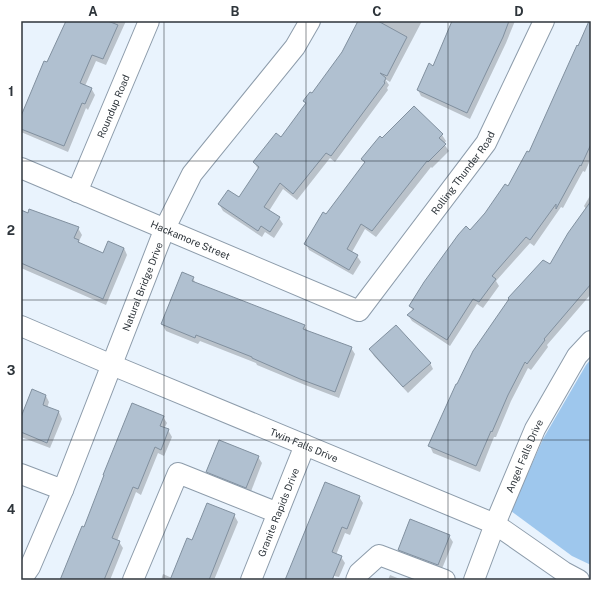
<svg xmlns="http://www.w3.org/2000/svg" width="612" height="601" viewBox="0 0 612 601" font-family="'Public Sans',sans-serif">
<rect width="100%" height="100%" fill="#e9f3fd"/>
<polygon fill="#9ec7ed" points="591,359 591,565 572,556 511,511 543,439 586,365"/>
<g fill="#0003">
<polygon points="67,21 126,21 106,65 96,61 85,86 91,88 95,95 88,110 86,108 68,152 21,132 21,119"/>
<polygon points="359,21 422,21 390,82 385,79 389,85 387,88 388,90 335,162 330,158 297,200 283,189 269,211 279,218 283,224 274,238 265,232 262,237 223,211 219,204 239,199 258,169 254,162 281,138 306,104 305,101 312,95 343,52"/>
<polygon points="455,21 515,21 506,43 470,119 421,96 418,90 434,67"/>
<polygon points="590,21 591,158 585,172 583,171 563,208 561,207 534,246 530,243 496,281 499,286 483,308 477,304 450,346 412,321 408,315 413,311 410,306 470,231 508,188 529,154"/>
<polygon points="414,107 442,135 446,141 444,144 449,151 432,168 431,167 376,237 365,229 352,252 357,256 361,262 353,275 309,250 306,244 365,164 363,159"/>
<polygon points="591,194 591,294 547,345 548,347 531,370 528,368 511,401 496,437 494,437 480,472 433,453 430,446 550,265 586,209 584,206"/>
<polygon points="21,211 78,228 82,235 79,241 80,244 104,254 124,248 127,255 106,305 21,268"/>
<polygon points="193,278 196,284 304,325 308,332 351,348 355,354 339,398 305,385 257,365 256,363 200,341 198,344 166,331 162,324"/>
<polygon points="370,349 430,363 433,369 408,393 374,356"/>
<polygon points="33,391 46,396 49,402 47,408 59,412 62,419 50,448 21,437 21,420"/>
<polygon points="163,417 167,423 164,429 168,430 172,437 164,456 158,453 141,495 136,492 117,541 119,542 123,548 110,580 61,580 84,528"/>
<polygon points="258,457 262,463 250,494 211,478 208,472"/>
<polygon points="359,497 363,503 350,535 345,533 336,555 341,557 345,563 339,577 334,576 333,580 286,580"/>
<polygon points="234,515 238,522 214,580 161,580 163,574 172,578 193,541"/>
<polygon points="449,536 453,542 441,571 403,556 399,550"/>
<polygon points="390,575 402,580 388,580"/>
</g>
<g fill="#b0c0d0" stroke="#81909f">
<polygon points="66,21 108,21 118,25 103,59 92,55 80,83 92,88 85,104 82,103 64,146 21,129 21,116 44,61 47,62"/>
<polygon points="358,21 378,21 407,37 387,76 380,73 386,78 384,82 385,83 331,156 326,153 293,194 280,183 264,207 280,217 270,232 261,226 258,231 218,204 228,190 239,197 259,167 253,162 276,133 281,137 306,103 303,101 310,92 312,93 342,52"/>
<polygon points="452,21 509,21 503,37 467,113 417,90 429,63 433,66"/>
<polygon points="589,21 591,21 591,144 581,166 580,165 556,209 556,204 530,240 526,237 492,276 496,279 479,302 473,299 447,340 407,315 414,309 409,306 424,282 458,235 466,226 470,230 485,213 505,184 508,186 527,151 529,152 577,45 578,46"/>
<polygon points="414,106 443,134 439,138 446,144 428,162 427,161 372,231 361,224 347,249 358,255 349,270 304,244 323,212 326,214 365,162 361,159 380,136 382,138"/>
<polygon points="591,201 591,284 544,339 545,340 527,364 525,362 508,395 492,432 491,431 476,466 428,446 456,384 457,384 473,351 509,299 508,298 543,260 550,264 568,233"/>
<polygon points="29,209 79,227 74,238 79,240 78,242 103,253 108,241 124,248 103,299 21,263 21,210 28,213"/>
<polygon points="182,272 194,277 192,281 305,325 303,329 352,347 335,392 300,379 252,358 252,357 196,335 195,338 161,324"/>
<polygon points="396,325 431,363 403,387 369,349"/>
<polygon points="32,389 46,395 43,405 59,411 47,443 21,432 21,417"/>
<polygon points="132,403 164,416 160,426 169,429 161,450 155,447 138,489 133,487 112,538 120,541 104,580 60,580 82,526 84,527 104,475 103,475"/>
<polygon points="219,440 259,456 246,488 206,472"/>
<polygon points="325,482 360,496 347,529 342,527 332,552 342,556 332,580 285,580"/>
<polygon points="207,503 235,514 209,580 170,580 187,538 192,540"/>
<polygon points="410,519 450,535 438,565 398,550"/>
</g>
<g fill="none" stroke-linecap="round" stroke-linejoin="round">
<defs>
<g id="minor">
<path id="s1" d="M21 168 359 311 486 143 544 21"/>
<path id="s2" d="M77 192 149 21"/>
<path id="s3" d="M21 326 112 365 495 524 564 572 579 580"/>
<polyline points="21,474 63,490"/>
<path id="s4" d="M21 580 30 567 63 490 165 228 192 174 295 47 310 21"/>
<polyline points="133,580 178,473 278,513"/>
<path id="s5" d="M251 580 305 445"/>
<polyline points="356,580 359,573 379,555 445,580"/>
<path id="s6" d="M474 580 495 524 535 429 577 356 591 341"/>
</g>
</defs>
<use href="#minor" stroke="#8d9cab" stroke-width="22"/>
<use href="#minor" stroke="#fff" stroke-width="20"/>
</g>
<path fill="none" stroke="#2e353b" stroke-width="1" stroke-opacity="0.55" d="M164 21V580M306 21V580M448 21V580M21 161H591M21 300H591M21 440H591"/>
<g text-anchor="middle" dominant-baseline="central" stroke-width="3" stroke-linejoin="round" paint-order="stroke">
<g font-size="10" fill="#2e353b" stroke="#fff">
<text stroke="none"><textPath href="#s2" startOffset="93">Roundup Road</textPath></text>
<text stroke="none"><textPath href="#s1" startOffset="540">Rolling Thunder Road</textPath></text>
<text stroke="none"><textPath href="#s1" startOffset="184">Hackamore Street</textPath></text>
<text stroke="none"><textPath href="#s4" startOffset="318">Natural Bridge Drive</textPath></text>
<text stroke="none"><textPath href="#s3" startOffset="307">Twin Falls Drive</textPath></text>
<text stroke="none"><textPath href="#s6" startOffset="134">Angel Falls Drive</textPath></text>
<text stroke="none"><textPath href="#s5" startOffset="73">Granite Rapids Drive</textPath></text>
</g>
</g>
<rect width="612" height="601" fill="none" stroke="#ffffff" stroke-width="44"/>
<rect x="22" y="22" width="568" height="557" fill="none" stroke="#2e353b" stroke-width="1.5"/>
<g font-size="13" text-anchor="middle" font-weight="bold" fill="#2e353b">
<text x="93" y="16">A</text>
<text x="235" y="16">B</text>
<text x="377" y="16">C</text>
<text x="519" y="16">D</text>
<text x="11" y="96">1</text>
<text x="11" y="235">2</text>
<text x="11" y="375">3</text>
<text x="11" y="514">4</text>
</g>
</svg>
